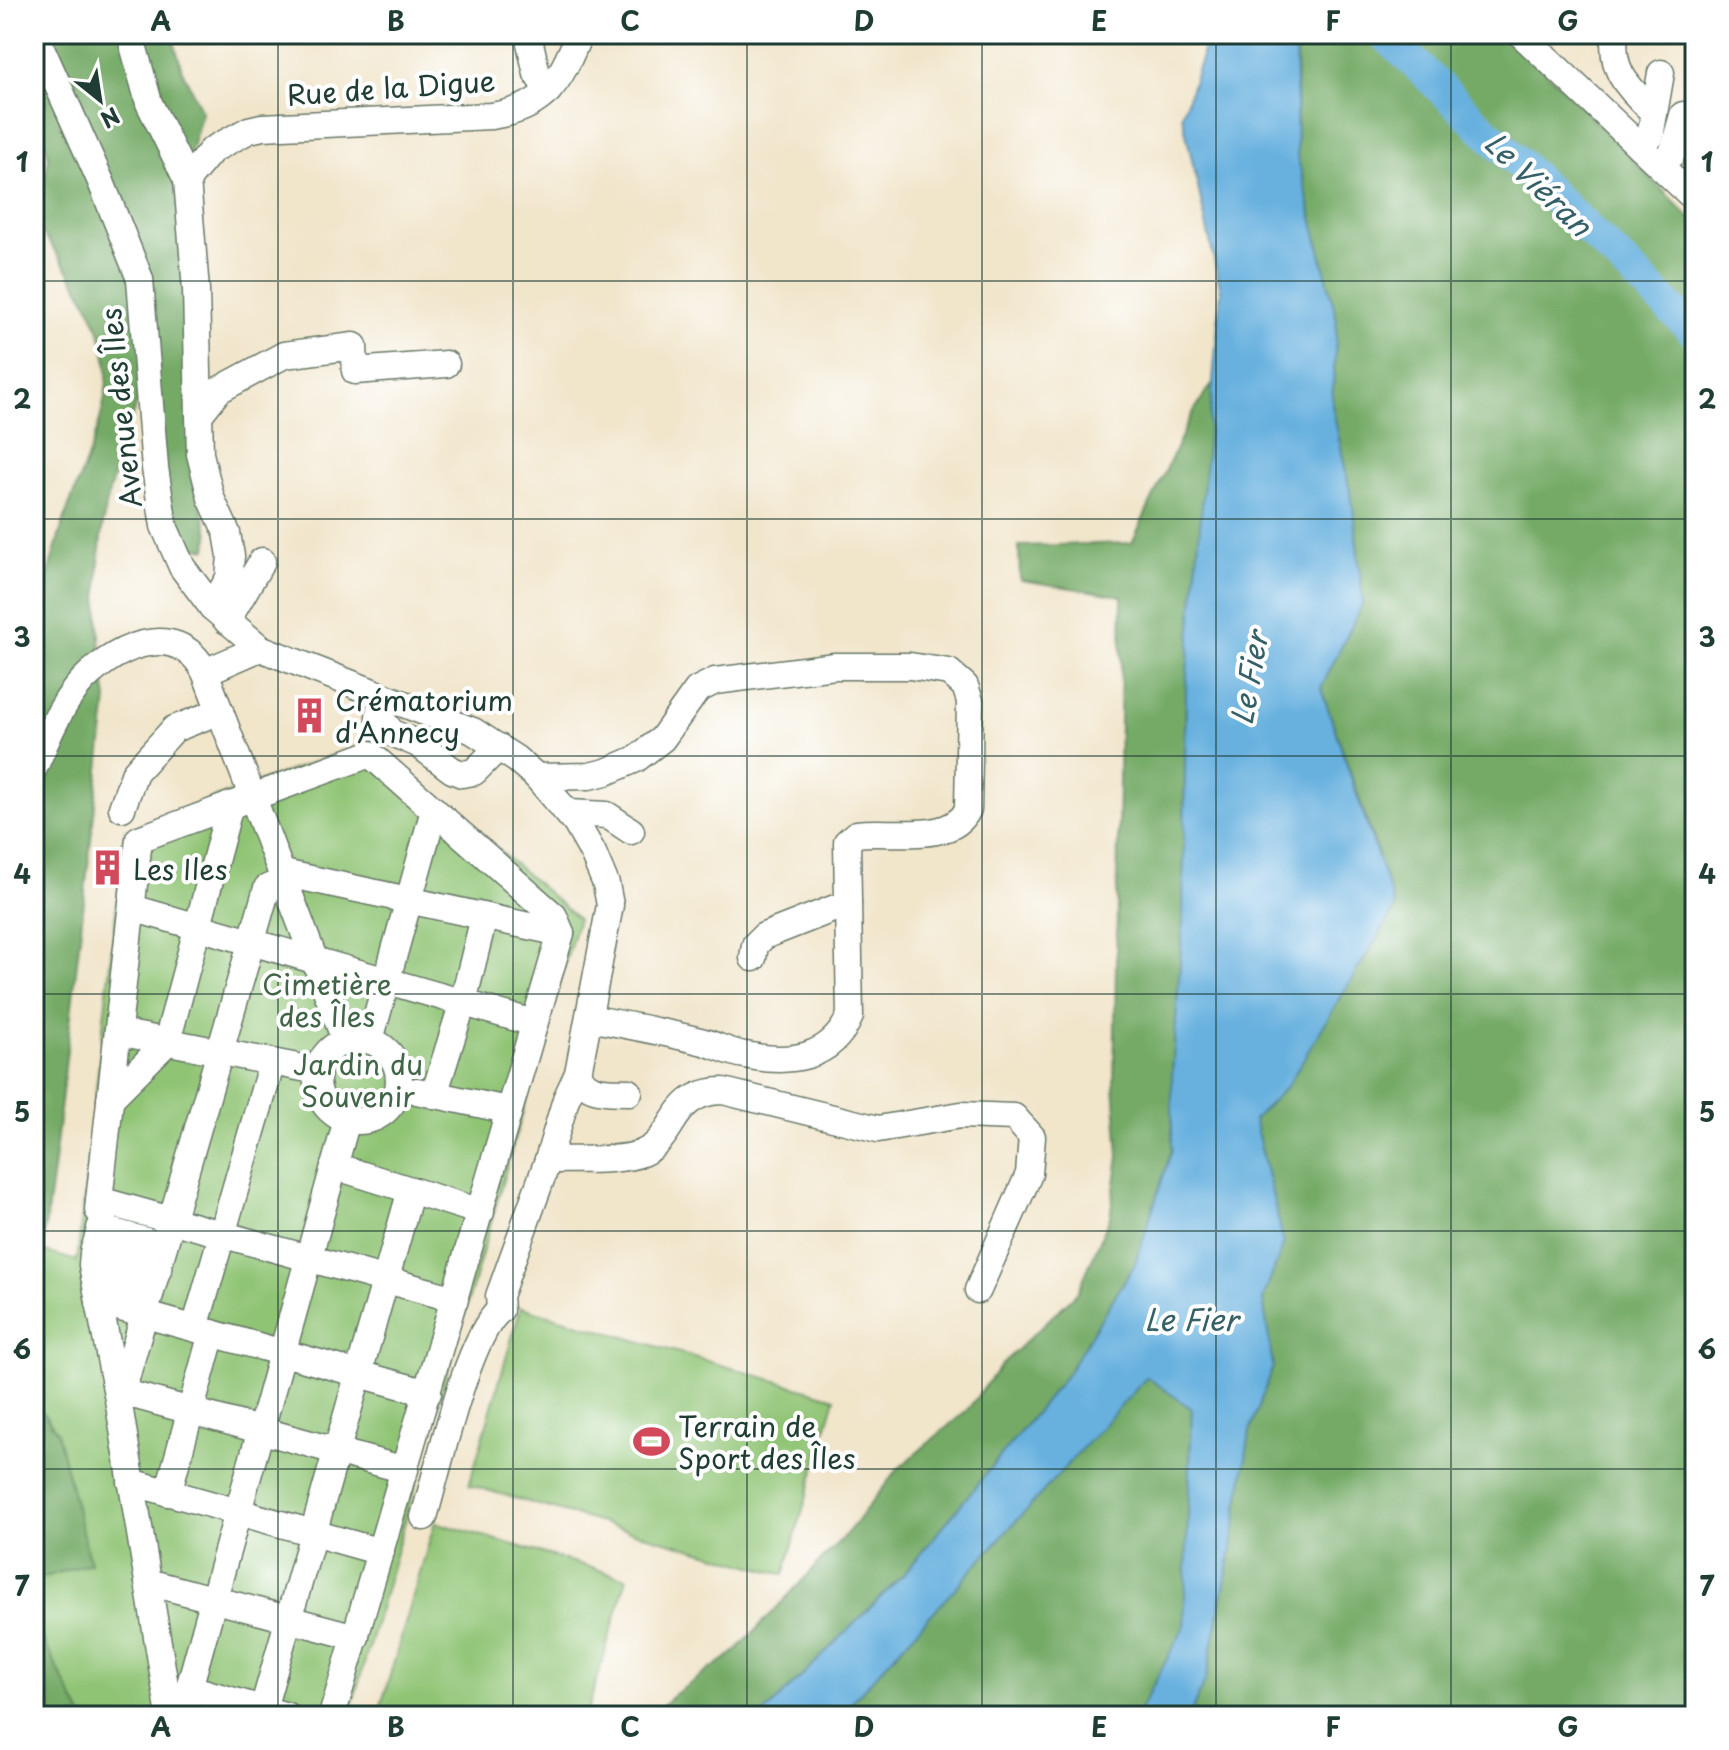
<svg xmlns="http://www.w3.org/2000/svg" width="1729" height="1750" viewBox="0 0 1729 1750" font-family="'Playpen Sans',sans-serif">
<rect width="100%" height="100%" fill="#fff"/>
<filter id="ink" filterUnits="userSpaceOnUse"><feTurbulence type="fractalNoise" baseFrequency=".0125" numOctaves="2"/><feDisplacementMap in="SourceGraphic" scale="16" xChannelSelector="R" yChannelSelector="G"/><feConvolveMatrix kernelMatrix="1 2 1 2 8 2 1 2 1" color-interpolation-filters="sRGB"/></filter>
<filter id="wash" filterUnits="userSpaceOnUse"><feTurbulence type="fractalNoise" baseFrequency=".006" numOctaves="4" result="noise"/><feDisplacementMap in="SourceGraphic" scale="32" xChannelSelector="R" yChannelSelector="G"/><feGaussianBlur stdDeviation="1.8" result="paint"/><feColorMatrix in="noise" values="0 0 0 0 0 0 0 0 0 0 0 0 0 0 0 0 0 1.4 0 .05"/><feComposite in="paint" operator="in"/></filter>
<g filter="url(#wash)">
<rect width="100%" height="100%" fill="#f1e5ca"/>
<g fill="#90c475" stroke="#588054" stroke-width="2">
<polygon points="373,741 578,919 349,1716 82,1716 34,1623 34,1568 41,1578 57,1432 34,1401 34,1287 42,1251 77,1261 125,830"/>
<polygon points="521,1307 835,1398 784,1575 469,1485"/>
<polygon points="435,1522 627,1578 586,1716 378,1716"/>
<polygon points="34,1629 53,1716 34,1716"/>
</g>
<g fill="#74aa66" stroke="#4a744d" stroke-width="2">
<path d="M34 34H172L182 70 202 112 192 148 175 183 182 238 193 479 209 534 207 549 186 545 170 508 139 397C127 436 111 476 104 516 94 578 98 637 107 700L54 1163 42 1251 34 1287V615C48 581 55 544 68 509 83 468 104 424 107 380 110 324 67 268 37 225L49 157 34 101Z"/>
<polygon points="1296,34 1509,34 1695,223 1695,1716 1189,1716 1206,1679 1232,1547 1250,1431 1273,1366 1263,1299 1284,1243 1254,1119 1287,1086 1379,856 1321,688 1363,603 1353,507 1332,405 1337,320 1297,155"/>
<polygon points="1214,381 1186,685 1183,922 1172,1076 1172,1149 1135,1264 1065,1377 905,1573 762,1716 652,1716 671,1697 735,1652 848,1532 898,1469 967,1410 1003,1363 1078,1292 1110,1217 1119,1156 1114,1085 1122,596 1020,580 1019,546 1132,543 1192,414"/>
<polygon points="1147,1376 1192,1408 1184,1627 1137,1716 839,1716"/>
<polygon points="34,1401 57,1432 90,1563 41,1578 34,1568"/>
<polygon points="34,1623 82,1716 53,1716"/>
</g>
<polygon fill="#67b1df" stroke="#43778a" stroke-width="2" points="1203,34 1295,34 1297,155 1337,320 1332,405 1353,507 1363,603 1321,688 1395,908 1287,1086 1254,1119 1284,1243 1263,1299 1273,1366 1250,1431 1232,1547 1206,1679 1189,1716 1137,1716 1184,1627 1192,1409 1147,1377 839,1716 762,1716 905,1573 1065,1377 1135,1264 1172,1149 1172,1076 1183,922 1186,685 1221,291 1182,115 1202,56"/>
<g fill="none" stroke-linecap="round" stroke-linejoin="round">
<polyline stroke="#67b1df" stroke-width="32" points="1384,34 1695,332"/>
</g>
</g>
<g filter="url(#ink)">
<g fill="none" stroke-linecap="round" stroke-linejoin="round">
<defs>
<g id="minor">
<path d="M35 34 101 182 140 279 155 468 164 526 182 567 212 607 260 648 473 731 516 759 537 777 576 823 593 853 606 884 610 905 578 1073C587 1095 609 1091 629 1092"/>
<polyline points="130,34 149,103 187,180 196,290 200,454 211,498 227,533 231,556 229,578 212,607"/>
<polyline points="528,34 537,74 548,91"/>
<polyline points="1521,34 1695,199"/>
<path d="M1615 34C1610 73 1629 87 1654 113"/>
<polyline points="1639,146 1650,137 1661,73"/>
<polyline points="1659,164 1672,154 1683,115"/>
<path d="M187 180 212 150 249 130 262 127 491 116C545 109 561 81 579 34"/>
<polyline points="199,415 219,390 284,355 354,346 355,371 446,364"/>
<polyline points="227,621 262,561"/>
<polyline points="205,672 260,648"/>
<polyline points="380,708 379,716 392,733 418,744 452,770 462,774 474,772 499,747"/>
<path d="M34 768C46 741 58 710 77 687 108 650 176 615 205 672L345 1040"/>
<path d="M537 777 589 776 606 772 636 759 662 739 697 690 715 681 835 666H910L949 672 965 686 970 701 968 809C952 845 889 829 856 834L847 842 850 1016C831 1060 788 1064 745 1055 731 1053 718 1046 704 1042 666 1032 627 1025 589 1018"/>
<polyline points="122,808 135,772 174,729 220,711"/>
<polyline points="569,813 607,815 631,831"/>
<polyline points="283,873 561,933"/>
<polyline points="132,908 534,1023"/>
<polyline points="753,958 755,945 764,936 848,903"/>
<polyline points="118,1032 318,1071"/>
<circle cx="358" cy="1080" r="41"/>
<polyline points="370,1040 434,810"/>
<polyline points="417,1091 507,1110"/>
<polyline points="434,1095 463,1002 484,917"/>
<polyline points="110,1099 167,1042 230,805"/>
<path d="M548 1160C572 1159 622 1162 642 1153 678 1138 669 1092 723 1091L878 1129 961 1115 1014 1117 1032 1137 1029 1174 978 1290"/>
<polyline points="334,1166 481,1212"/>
<polyline points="99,1200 455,1299"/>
<polyline points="100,1228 164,1246"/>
<polyline points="94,1249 158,1270"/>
<polyline points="94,1276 151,1291"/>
<polyline points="99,1302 428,1393"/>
<polyline points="195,1328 272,1062"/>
<polyline points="122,1392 405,1470"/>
<polyline points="120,1399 267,888 286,880"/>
<polyline points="131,1482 381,1552"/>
<polyline points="168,1493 212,1333"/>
<path d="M424 1517C438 1470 467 1337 500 1310L499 1296 503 1285 548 1160 566 1099 578 1073"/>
<polyline points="148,1582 356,1637"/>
<polyline points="189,1688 287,1716"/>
<path d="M170 1716 119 1405 92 1265 93 1253 104 1218 98 1210 139 839 370 754 554 916 561 933C483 1194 410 1455 332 1716"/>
<polyline points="185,1716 189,1688 347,1120"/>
<polyline points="261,1716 411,1190"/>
</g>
</defs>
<use href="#minor" stroke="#687868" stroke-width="29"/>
<use href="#minor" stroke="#fff" stroke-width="26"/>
</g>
</g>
<path fill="none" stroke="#1f3d34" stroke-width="2" stroke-opacity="0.55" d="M278 34V1716M513 34V1716M747 34V1716M982 34V1716M1216 34V1716M1451 34V1716M34 281H1695M34 519H1695M34 756H1695M34 994H1695M34 1231H1695M34 1469H1695"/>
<defs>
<symbol id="building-bare" viewBox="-9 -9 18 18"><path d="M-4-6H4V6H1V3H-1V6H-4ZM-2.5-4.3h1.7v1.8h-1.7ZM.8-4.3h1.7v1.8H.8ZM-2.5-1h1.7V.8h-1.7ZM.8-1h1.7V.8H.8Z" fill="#d1495b" stroke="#fff" stroke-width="2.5" paint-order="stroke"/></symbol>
<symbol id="stadium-bare" viewBox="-9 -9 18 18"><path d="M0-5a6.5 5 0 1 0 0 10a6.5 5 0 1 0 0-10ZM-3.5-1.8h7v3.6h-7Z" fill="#d1495b" stroke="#fff" stroke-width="2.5" paint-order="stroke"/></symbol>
</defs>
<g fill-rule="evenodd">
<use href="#building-bare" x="284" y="690" width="51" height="51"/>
<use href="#building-bare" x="82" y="842" width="51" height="51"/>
<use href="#stadium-bare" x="626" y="1416" width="51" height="51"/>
</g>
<g text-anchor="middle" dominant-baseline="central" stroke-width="8" stroke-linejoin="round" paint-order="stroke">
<g font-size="28" fill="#1f3d34" stroke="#fff">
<text transform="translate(391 87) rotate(-4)">Rue de la Digue</text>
<text transform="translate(120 408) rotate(-96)">Avenue des Îles</text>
</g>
<g font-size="28" fill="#1f3d34" stroke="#fff" text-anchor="start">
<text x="335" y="699">Crématorium<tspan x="335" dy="32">d'Annecy</tspan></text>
<text x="133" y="868">Les Iles</text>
<text x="678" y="1425">Terrain de<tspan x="678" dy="32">Sport des Îles</tspan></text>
</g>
<g font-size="28" fill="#416648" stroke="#fff">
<text x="327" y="983">Cimetière<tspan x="327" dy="32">des Îles</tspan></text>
<text x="358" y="1063">Jardin du<tspan x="358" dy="32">Souvenir</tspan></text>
</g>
<g font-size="30" font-style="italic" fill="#356067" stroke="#fff">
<text transform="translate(1539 183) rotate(44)">Le Viéran</text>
<text transform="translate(1248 678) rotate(-80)">Le Fier</text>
<text x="1191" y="1318">Le Fier</text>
</g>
</g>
<rect width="1729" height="1750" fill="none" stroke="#fff" stroke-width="88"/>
<g transform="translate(100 100) rotate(150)" stroke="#ffffff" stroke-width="6" paint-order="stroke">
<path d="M0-6L14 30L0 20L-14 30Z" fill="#1f3d34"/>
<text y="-12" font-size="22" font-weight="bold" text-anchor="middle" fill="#1f3d34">N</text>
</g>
<rect x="44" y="44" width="1641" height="1662" fill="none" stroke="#1f3d34" stroke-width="3"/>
<g font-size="26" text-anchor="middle" font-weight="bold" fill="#1f3d34">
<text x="161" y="31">A</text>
<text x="396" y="31">B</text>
<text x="630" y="31">C</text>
<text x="864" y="31">D</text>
<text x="1099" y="31">E</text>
<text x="1333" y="31">F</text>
<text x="1568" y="31">G</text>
<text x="22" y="172">1</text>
<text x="1707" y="172">1</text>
<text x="22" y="409">2</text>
<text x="1707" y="409">2</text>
<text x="22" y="647">3</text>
<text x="1707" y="647">3</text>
<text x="22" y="884">4</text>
<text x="1707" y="884">4</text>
<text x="22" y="1122">5</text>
<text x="1707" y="1122">5</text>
<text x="22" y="1359">6</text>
<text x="1707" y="1359">6</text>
<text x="22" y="1596">7</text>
<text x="1707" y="1596">7</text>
<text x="161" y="1737">A</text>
<text x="396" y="1737">B</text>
<text x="630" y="1737">C</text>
<text x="864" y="1737">D</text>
<text x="1099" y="1737">E</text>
<text x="1333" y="1737">F</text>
<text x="1568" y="1737">G</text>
</g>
</svg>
